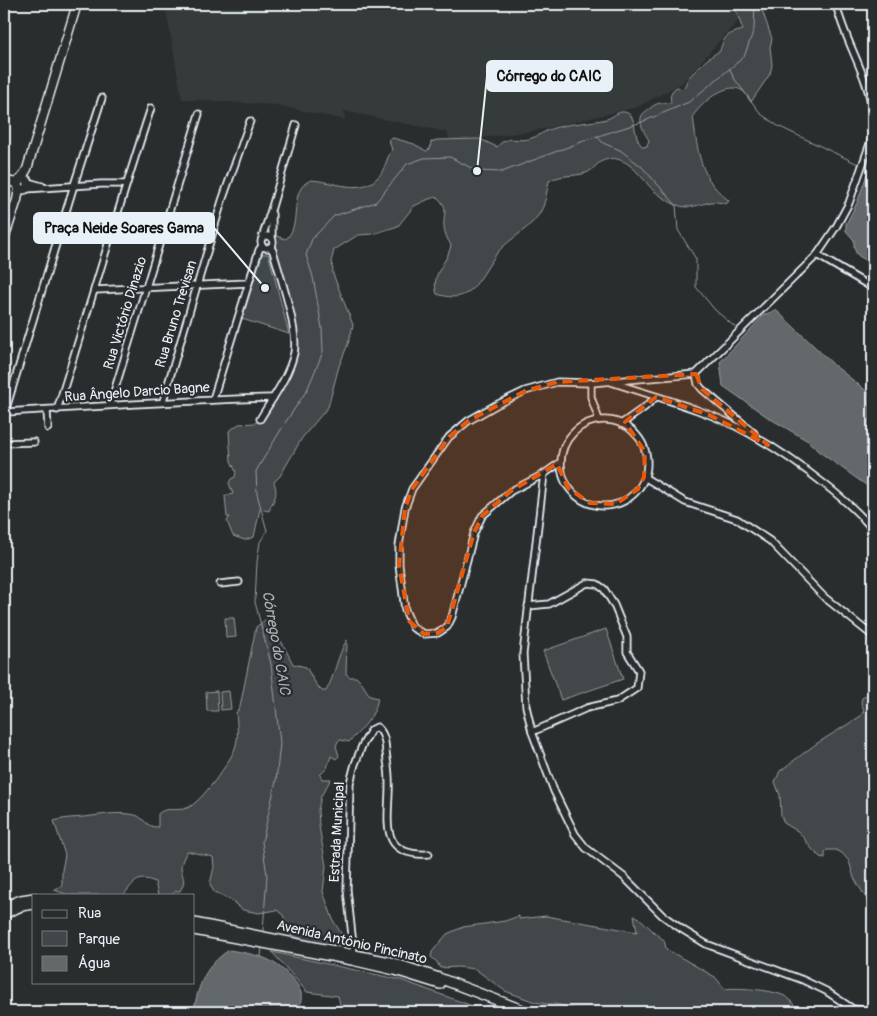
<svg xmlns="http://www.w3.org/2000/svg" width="877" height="1016" viewBox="0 0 877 1016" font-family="Pangolin,sans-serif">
<rect width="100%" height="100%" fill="#2a2d2e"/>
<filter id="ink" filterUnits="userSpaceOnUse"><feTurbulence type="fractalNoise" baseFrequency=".02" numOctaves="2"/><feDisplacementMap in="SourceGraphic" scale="10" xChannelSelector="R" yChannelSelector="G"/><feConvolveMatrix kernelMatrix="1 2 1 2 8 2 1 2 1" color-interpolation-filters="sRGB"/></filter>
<g filter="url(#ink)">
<polygon fill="#363a3b" points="165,4 741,4 742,16 682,83 637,107 539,130 451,142 447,132 344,111 345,120 276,105 182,99"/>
<g fill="#424648" stroke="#959ca0">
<path d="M733 4H760L772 39 770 47 772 65 770 74 751 102C748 99 747 95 744 92 728 78 701 104 693 116 696 139 698 165 712 184 717 191 724 196 729 201L726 204C722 203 716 201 711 202 700 204 689 210 677 205 670 203 660 195 654 191 642 179 626 152 605 160 597 162 594 170 586 173 573 177 561 174 549 181 547 189 546 199 543 207 534 228 510 237 497 253 489 264 477 287 467 293 457 299 447 297 437 294 430 273 447 265 451 245 447 239 445 234 444 227 443 212 450 209 437 197L429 199 414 206 398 226 373 234 358 235 334 250 332 258 333 274 353 325 348 344 339 366 328 407 302 438 280 476 274 482C279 497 273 499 269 511L260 509 254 537 245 540 233 536 227 521 230 517H227L225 496 233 494 229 483 231 479 235 477 236 472 231 461 229 431 239 424 255 423 262 419 277 397 295 344 290 327 287 291 271 244 272 240 276 236 286 239C303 224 287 190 311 180 332 181 361 196 378 177 385 171 386 158 392 150L389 140 393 138 414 144 426 151 430 149 431 142 437 140 480 139 497 147C508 134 516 142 529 139 538 137 545 130 554 128 571 123 589 123 607 119 613 117 618 111 624 112 639 114 631 137 643 147L647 146 649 140C645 134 637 121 643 114 644 112 647 111 649 109 656 103 661 102 671 103 670 96 670 91 677 87L682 89C687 85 686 79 691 75 700 66 708 57 720 51 724 35 728 34 743 30L736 10Z"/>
<polygon points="262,254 268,254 269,256 289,334 242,319"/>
<path d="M269 617 293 664 306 667 317 686 322 691H326C335 676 337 655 347 640L346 674 350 677H356L361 682 370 696 378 698C375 717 362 729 349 742L341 740 338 741 336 746 339 756 336 759 331 756 327 768 320 775 322 779H331L321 796 318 810 319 826 326 866 323 892 334 922 341 933 348 938V943L343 947C325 947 307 941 291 935L283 915 277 910 259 913 243 910 230 900 214 892 210 884 214 867 213 857 187 851C185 856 181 862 181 867 182 878 187 879 180 891H176L172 895H158L155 882C139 875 134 881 124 895H69L54 890 62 885V870L65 855 54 821C67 817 79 818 92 816 107 814 120 812 135 815 144 817 146 828 158 827V814C166 806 177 812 187 808 200 804 231 761 235 748 239 738 237 724 236 713L240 707 256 627Z"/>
<polygon points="225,618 234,618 236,637 226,638"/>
<polygon points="606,629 623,679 561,700 543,651"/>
<polygon points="217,691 218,711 207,711 206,692"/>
<polygon points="229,691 231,709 221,710 220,692"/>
<polygon points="873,692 873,921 869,903 854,878 849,861 842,853 836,850 827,850 825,852 825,858 820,857 811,848 799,832 784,823 781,816 780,795 775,782 780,771 816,744 861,716 864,710 861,703 862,698"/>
<path d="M634 915C643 919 654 934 664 940L666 949 715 977 725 989C738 987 778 990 788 998 796 1005 793 1009 806 1012H587L555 1004H546L535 1002 505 991 475 969 458 967 440 968 437 962 431 957 432 952 447 934 463 927 505 921 519 916V919L546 916 637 932Z"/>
<polygon points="272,952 401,980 489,1012 342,1012 338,996 307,992"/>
</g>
<g fill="#63686b" stroke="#989fa3">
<path d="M873 157V262C859 258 853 255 854 240L846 231V224L857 203Z"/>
<polygon points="776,310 835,366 873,396 873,490 818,451 808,441 769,418 723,386 720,362 764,315"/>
<path d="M229 950C241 952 253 954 264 958 276 962 298 980 301 993 302 1000 300 1006 297 1012H193C200 983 203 968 229 950Z"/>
</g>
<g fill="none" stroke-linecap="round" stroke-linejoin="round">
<g stroke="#989fa3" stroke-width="1">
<polyline points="730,69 733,77 761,114 778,126 858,164"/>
<polyline points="597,136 603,143 620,150 642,167 676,205 678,230 696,259 696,287 715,310 736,328"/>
<polyline points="285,423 307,390 323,352 322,328 313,277 306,255 312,239 334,216 376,202 407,164 424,158 450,157 477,171 502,172 589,139 642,122 689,102 744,57 754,29 755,4"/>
<polyline points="263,930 267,875 262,842 276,781 280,743 271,664 255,602 257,562 260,542 267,531 257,494 256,471 282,428"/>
<polyline points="261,957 262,947"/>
</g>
<defs>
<g id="minor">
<path d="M836 4C845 43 870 77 873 117"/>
<polyline points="28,182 42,186"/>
<polyline points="26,189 101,184 126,184"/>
<circle cx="267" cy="242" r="6"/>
<polyline points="262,238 272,207 296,125"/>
<polyline points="272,238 272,214"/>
<polyline points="817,255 873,288"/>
<polyline points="95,290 248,283"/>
<polyline points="696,374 698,384 702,389 754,433"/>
<path d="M611 382C656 397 705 409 747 432 774 447 799 464 823 483 841 497 859 512 873 530"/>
<polyline points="591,383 591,397 599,420"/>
<polyline points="213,399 259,250 262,246"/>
<polyline points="163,401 222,201 250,121"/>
<polyline points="110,405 199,114"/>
<path d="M57 410C89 309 118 208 151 108"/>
<polyline points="47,411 48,428"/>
<path d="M4 412C93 407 183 400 273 398"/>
<polyline points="5,412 74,185 102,98"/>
<path d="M260 419C272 399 289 376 294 353 299 330 280 276 273 251L270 247"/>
<circle cx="604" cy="463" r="43"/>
<polyline points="621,424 645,407 656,397"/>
<polyline points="4,443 34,442"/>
<polyline points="561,462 544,474 511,491 482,516 474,533 452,617 447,627 438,633 424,634 413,628 405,610 399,565 399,546 405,508 412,489 449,437 468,421 496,405 525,391 557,382 591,383 696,374 817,255 836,227 849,203 873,135"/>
<polyline points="644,477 685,502 737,519 770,541 824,597 873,636"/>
<polyline points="220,584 239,582"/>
<polyline points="528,606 549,604 587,583 597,584 604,589 614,605 627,637 627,652 639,671 637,688 617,701 587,708 532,732 554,791 575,834 586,848 624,877 662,915 683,930 706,944 803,980 826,991 853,1009 873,1011"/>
<polyline points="532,732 526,706 523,654 544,474"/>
<path d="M354 954 347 889 350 783 355 764 362 746 371 730 377 727C385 734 385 742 386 752 387 761 389 770 389 779 391 815 374 857 429 854"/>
</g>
<g id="secondary">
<circle cx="23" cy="184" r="5.5"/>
<polyline points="21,179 27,169 77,4"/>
<polyline points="4,181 18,183"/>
<polyline points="4,239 17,200 19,188"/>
</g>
<g id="primary">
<polyline points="4,907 21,900 34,898"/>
<polyline points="4,914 21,906 34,904"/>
<polyline points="194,923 390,962 439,978 528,1012"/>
<polyline points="194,930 352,960 395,970 440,984"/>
</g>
</defs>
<use href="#minor" stroke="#e8f1f8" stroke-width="9"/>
<use href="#secondary" stroke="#e8f1f8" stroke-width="11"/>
<use href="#primary" stroke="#e8f1f8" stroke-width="12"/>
<use href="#minor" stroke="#2a2d2e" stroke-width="5.5"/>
<use href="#secondary" stroke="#2a2d2e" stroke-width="8"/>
<use href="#primary" stroke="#2a2d2e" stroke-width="9"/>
</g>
</g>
<path fill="#e8590c" fill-opacity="0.2" stroke="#e8590c" stroke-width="4" stroke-dasharray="10 6" stroke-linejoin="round" d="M696 374 702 389 768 445 709 415 656 397 625 422 645 452 644 477 638 489 616 504 590 503 568 488 557 464 511 491 482 516 474 533 447 627 438 633 424 634 409 621 399 565 405 508 412 489 449 437 468 421 525 391 557 382Z"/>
<g text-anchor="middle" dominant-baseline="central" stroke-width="4.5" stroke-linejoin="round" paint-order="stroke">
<g font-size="14" fill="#e8f1f8" stroke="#2a2d2e">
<text transform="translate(125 313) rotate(-73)">Rua Victório Dinazio</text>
<text transform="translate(176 314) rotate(-73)">Rua Bruno Trevisan</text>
<text transform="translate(137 392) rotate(-4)">Rua Ângelo Darcio Bagne</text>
<text transform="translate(337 832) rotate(-87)">Estrada Municipal</text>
<text transform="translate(352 942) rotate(13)">Avenida Antônio Pincinato</text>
</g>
<g font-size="15" font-style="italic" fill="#acb3b9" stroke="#2a2d2e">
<text transform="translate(276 643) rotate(80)">Córrego do CAIC</text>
</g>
</g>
<path fill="none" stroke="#e8f1f8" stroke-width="2" d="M477 171L487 76M265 288L214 228"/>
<g fill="#e8f1f8" stroke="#2a2d2e" stroke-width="2">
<circle cx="477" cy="171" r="5"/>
<circle cx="265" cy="288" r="5"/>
</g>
<g fill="#e8f1f8" stroke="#e8f1f8" stroke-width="2">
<rect x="487" y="61" width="125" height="30" rx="5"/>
<rect x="34" y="213" width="180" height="30" rx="5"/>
</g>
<g font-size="15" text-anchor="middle" font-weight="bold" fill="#111">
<text x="549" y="81">Córrego do CAIC</text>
<text x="124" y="233">Praça Neide Soares Gama</text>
</g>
<rect width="877" height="1016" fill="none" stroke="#2a2d2e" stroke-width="20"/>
<rect x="10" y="10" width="857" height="996" fill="none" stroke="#e8f1f8" stroke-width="2" filter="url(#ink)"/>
<rect x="32" y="894" width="162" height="90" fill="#2a2d2e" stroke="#767b7f"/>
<rect x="42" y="910" width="25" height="8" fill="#2a2d2e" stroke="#767b7f"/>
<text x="78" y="918" font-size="15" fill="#e8f1f8">Rua</text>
<rect x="42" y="931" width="25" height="15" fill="#424648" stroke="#767b7f"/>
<text x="78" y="944" font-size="15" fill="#e8f1f8">Parque</text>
<rect x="42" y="956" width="25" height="15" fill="#63686b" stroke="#767b7f"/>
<text x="78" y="968" font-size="15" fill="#e8f1f8">Água</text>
</svg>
